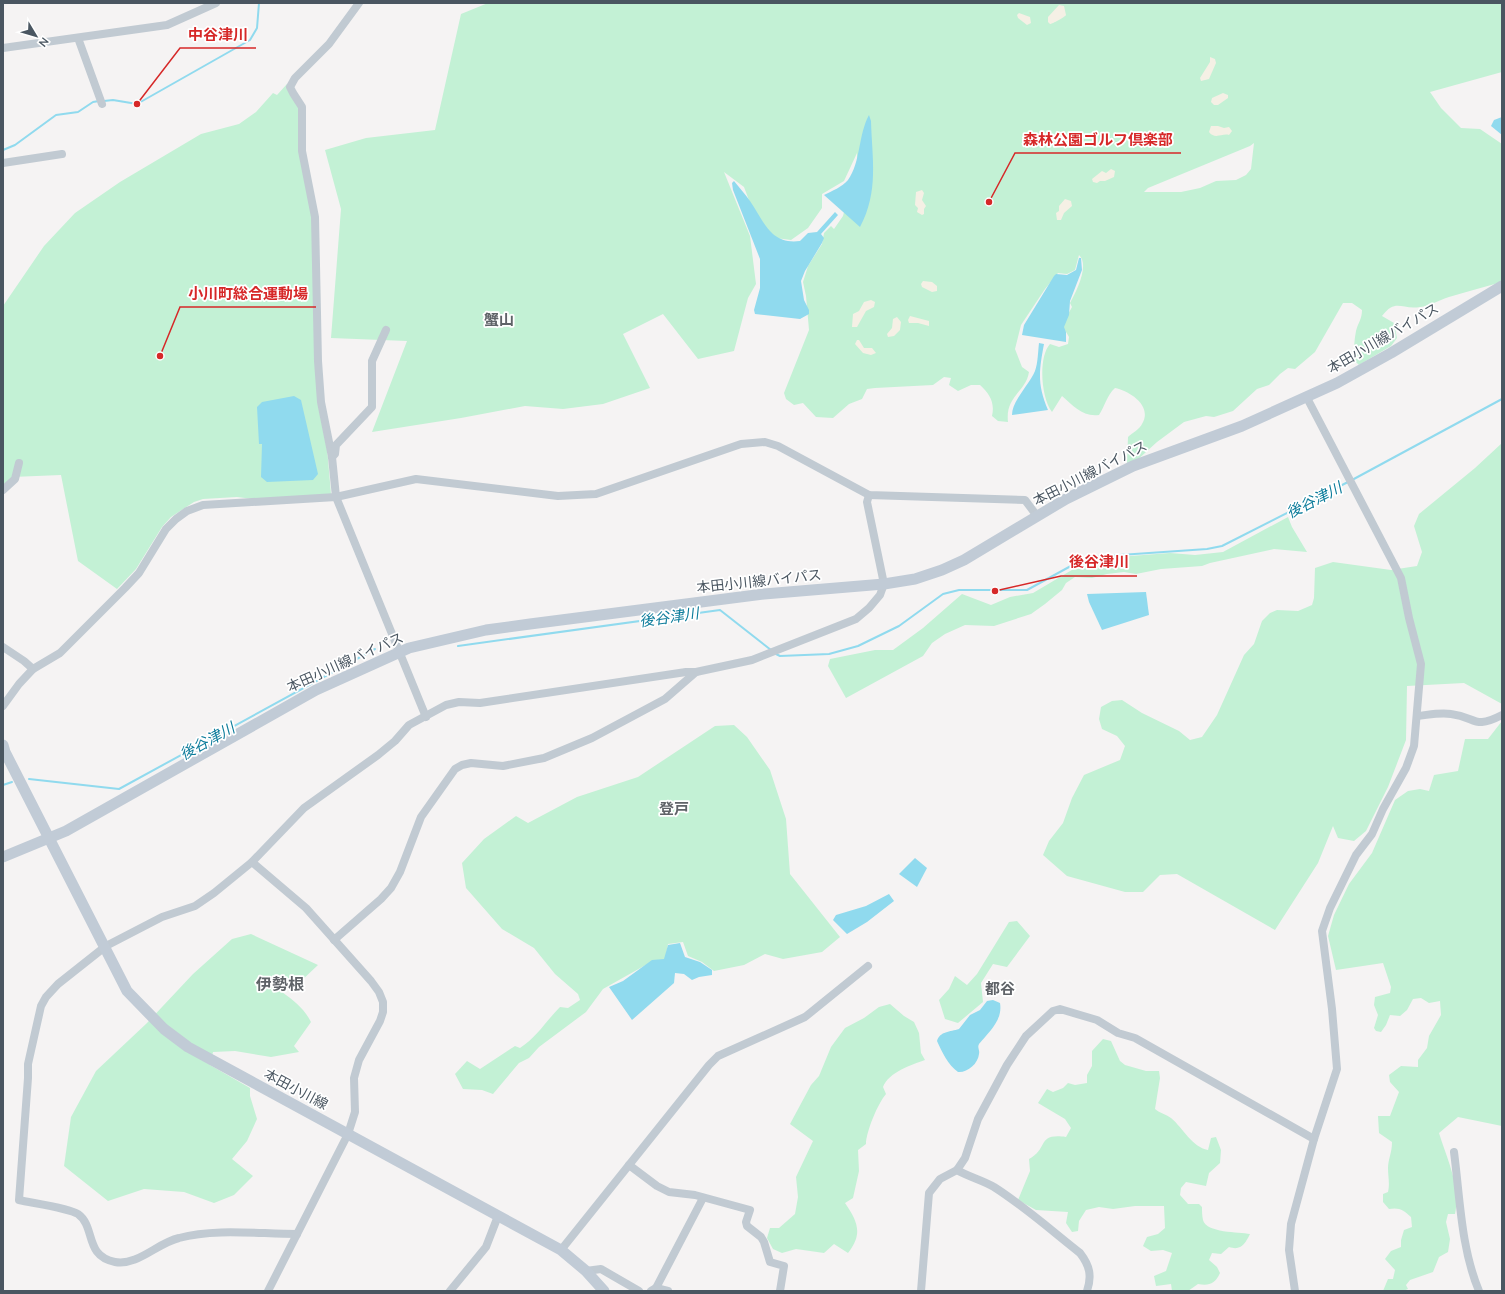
<svg xmlns="http://www.w3.org/2000/svg" width="1505" height="1294" viewBox="0 0 1505 1294" font-family="Mulish,'Noto Sans JP',sans-serif">
<rect width="100%" height="100%" fill="#f5f3f3"/>
<g fill="#c3f1d5" fill-rule="evenodd">
<path d="M488 3H1502V72L1430 92 1441 108 1461 128 1480 129 1502 144V282C1484 287 1466 292 1449 297 1439 300 1430 306 1420 307 1401 310 1396 298 1382 316L1394 323 1397 338 1391 346 1359 365 1354 360C1354 350 1354 340 1356 331 1358 323 1362 319 1362 310L1352 303H1343L1315 352 1295 369 1288 368 1280 374 1269 385 1257 389 1233 411 1214 417 1206 416 1184 422 1157 442 1134 463 1127 464 1128 437C1132 433 1140 429 1142 424 1153 406 1130 391 1115 388 1107 395 1105 406 1099 415 1082 417 1074 406 1062 396L1052 412C1041 398 1038 357 1050 344L1059 347 1068 344 1069 337 1062 325 1072 307 1070 303C1076 292 1090 265 1079 255L1075 270 1067 274 1058 273 1045 289 1021 325 1015 349 1022 367 1029 372C1026 392 1005 396 1008 422L998 421 992 416C995 403 990 394 980 385H971L958 391 949 385 951 378 944 377 933 385 875 388 867 389 862 399 849 404 833 418 816 417 803 403 794 405 786 399 784 393 809 330 806 296 803 282 808 266 822 244 824 233 831 226 834 229 843 216 857 161V153L844 181 822 194V208L808 228 791 240 768 237 753 211 744 187 724 172 750 236 756 284 748 298 734 351 698 359 663 314 623 334 650 388 603 404 563 409 525 406 461 418 372 432 407 341 331 338 341 209 325 150 366 138 435 130 461 14ZM1254 143 1251 169 1246 175 1236 180 1216 181 1200 188 1181 192H1144L1148 188 1250 146Z"/>
<polygon points="287,84 300,108 298,130 299,148 312,214 315,311 331,494 253,499 237,497 203,499 194,502 171,517 162,527 136,569 117,589 78,561 61,475 12,477 3,486 3,306 44,246 75,213 120,182 201,134 239,124 256,112 273,93 277,95"/>
<polygon points="1502,443 1502,704 1464,683 1407,686 1406,740 1388,787 1366,831 1354,841 1338,838 1333,826 1318,863 1275,930 1177,874 1160,875 1143,892 1125,892 1067,876 1043,855 1049,841 1063,823 1072,798 1084,775 1120,760 1125,746 1117,736 1102,729 1099,719 1101,707 1112,701 1122,700 1142,713 1179,731 1190,740 1202,737 1217,715 1244,655 1254,644 1262,621 1270,613 1277,610 1298,611 1312,605 1314,598 1315,568 1333,562 1391,570 1417,566 1422,552 1414,526 1419,514 1475,468"/>
<polygon points="1288,517 1292,527 1307,552 1274,549 1210,563 1202,566 1161,569 1136,574 1124,572 1107,574 1092,578 1075,577 1066,583 1062,590 1045,604 1031,614 994,626 965,625 945,634 932,643 923,656 846,698 828,666 830,659 875,650 893,650 923,628 962,594 991,605 1010,597 1033,593 1082,564 1117,557 1170,553 1195,555 1223,552"/>
<path d="M1502 721V1126L1458 1117 1439 1133C1447 1159 1461 1187 1455 1214H1448L1446 1222 1450 1239 1448 1252 1439 1257 1433 1272 1410 1280 1406 1285 1408 1289 1403 1291H1383L1388 1279H1393L1395 1270 1385 1259 1391 1251 1401 1247V1240L1404 1230 1412 1227 1411 1217C1404 1210 1399 1207 1389 1209L1383 1202V1194L1388 1192C1390 1183 1388 1177 1388 1168 1388 1159 1392 1153 1392 1142L1379 1133 1378 1116H1390L1399 1092 1390 1082 1389 1075 1401 1066 1418 1067V1060L1427 1048 1429 1036 1441 1015 1440 1001 1429 1003 1421 998 1413 999 1407 1010 1400 1016 1390 1015 1386 1025 1381 1032 1376 1031 1374 1028 1378 1015 1374 1005 1375 997 1390 993 1391 987 1383 963 1336 970 1328 936 1334 915 1349 884 1372 853 1395 800 1408 791 1420 789 1429 791 1434 775 1458 771 1465 739H1488Z"/>
<path d="M734 725 747 737 770 770 786 819 790 874 840 937 822 952 783 959 765 954 744 965 714 971 702 962 688 956 683 942 668 944 665 960 651 962 603 989 586 1012 539 1047 529 1058 519 1063 493 1094 482 1090 463 1089 455 1074 467 1061 480 1069 515 1046 520 1048C537 1037 546 1021 560 1007L568 1008 580 1000 578 994 555 974 534 948 502 929 466 888 462 863 484 839 516 816 528 823 577 797 638 777 715 726Z"/>
<polygon points="1017,921 1030,936 1007,967 993,964 981,983 983,1002 958,1023 945,1019 939,1000 949,989 955,976 967,985 977,974 1009,922"/>
<path d="M251 934 318 965 300 982 282 992C294 1001 304 1008 311 1022L294 1046 299 1052 271 1057 235 1051 213 1052 210 1065 250 1088V1096L257 1119 247 1141 232 1159 253 1176 234 1195 214 1203 184 1192 144 1189 108 1201 64 1166 71 1117 96 1071 147 1023 193 974 232 939Z"/>
<path d="M890 1004 904 1016 914 1022 919 1033 921 1053 925 1060C911 1065 889 1072 883 1087L886 1094C878 1103 866 1132 866 1144L858 1150 859 1171 853 1198 845 1203C858 1222 863 1234 848 1253L834 1244 824 1253 796 1249 782 1253 773 1249 767 1238 770 1228H779L795 1214 798 1197 796 1177 813 1141 790 1124 811 1085 819 1076 831 1047 845 1028 864 1018 879 1007Z"/>
<path d="M1103 1039 1111 1041 1120 1061 1125 1065 1146 1071H1159L1160 1078 1155 1109C1159 1113 1166 1114 1171 1118 1183 1128 1192 1147 1208 1150L1211 1138 1216 1137 1221 1150 1220 1163 1209 1173 1206 1186 1186 1182 1181 1188 1180 1195 1188 1204H1199L1202 1207C1202 1211 1202 1216 1203 1220 1206 1233 1239 1232 1250 1234 1245 1244 1241 1251 1229 1247L1221 1254 1212 1253 1209 1260 1217 1267 1220 1273C1215 1284 1209 1286 1198 1284L1188 1291H1172L1171 1284 1156 1286 1154 1276 1166 1271 1172 1253 1163 1250 1151 1251 1143 1246 1147 1237 1158 1234 1165 1228 1164 1206H1135L1113 1209 1099 1207 1086 1210 1079 1221 1078 1231 1072 1232 1066 1223 1068 1212 1036 1210 1018 1200 1030 1171 1029 1159C1049 1149 1036 1133 1066 1137L1071 1128 1065 1119 1038 1103 1047 1089 1053 1092 1063 1088 1068 1083 1075 1085 1087 1083V1075L1092 1066V1051Z"/>
</g>
<g fill="#f5f0e5">
<path d="M1059 5 1064 6 1066 15C1065 17 1052 24 1050 24L1048 22V17Z"/>
<polygon points="1019,13 1030,17 1031,23 1027,25 1018,18 1017,15"/>
<polygon points="1210,57 1215,59 1216,63 1209,79 1201,81 1200,78 1210,62"/>
<polygon points="1223,93 1228,95 1228,98 1218,105 1214,105 1211,102 1212,98"/>
<path d="M1211 126H1218L1224 128 1229 127 1232 131 1229 135C1222 133 1215 140 1209 132Z"/>
<polygon points="1111,169 1115,171 1114,177 1105,181 1100,181 1097,183 1093,182 1092,179 1102,171 1106,173"/>
<polygon points="922,190 924,193 922,200 926,206 924,209 924,214 922,215 917,212 918,208 915,205 916,192"/>
<polygon points="1065,199 1071,201 1072,206 1064,213 1061,220 1057,220 1056,213 1059,211 1059,206"/>
<polygon points="923,281 932,282 937,286 937,291 932,292 922,287 921,284"/>
<polygon points="871,300 875,302 874,307 866,311 857,327 852,327 853,314 859,311 864,302"/>
<polygon points="910,316 929,321 929,326 918,323 909,323 908,320"/>
<polygon points="897,317 901,322 900,330 894,336 888,337 887,334 892,328 893,319"/>
<polygon points="857,340 859,340 864,348 872,348 876,353 871,355 863,353 855,344"/>
</g>
<g fill="#90daee">
<path d="M869 115 871 121C872 159 879 191 860 227L824 195C832 191 842 187 848 180 861 162 858 135 869 115Z"/>
<polygon points="1502,117 1502,135 1491,126 1494,120"/>
<path d="M734 181C739 187 745 194 750 201 764 221 770 245 800 241L808 233 817 232 835 212 838 215 821 234 824 238 822 243 805 271 801 281 804 300 809 310V314L800 319 755 314 754 310 760 288V259L733 190 732 183Z"/>
<polygon points="1079,258 1081,258 1082,270 1070,301 1069,315 1064,327 1066,332 1066,342 1022,335 1024,325 1054,276 1056,274 1067,275 1076,270"/>
<path d="M1039 343 1044 344C1039 371 1037 384 1048 410L1012 415C1012 401 1029 385 1035 371 1038 363 1038 351 1039 343Z"/>
<polygon points="294,396 301,400 318,474 313,480 267,482 261,477 262,444 259,444 257,407 262,402"/>
<polygon points="1146,592 1149,615 1102,630 1089,602 1087,594"/>
<polygon points="915,858 927,868 917,887 899,874"/>
<polygon points="889,894 894,901 867,922 847,934 833,920 836,915 866,906"/>
<polygon points="680,943 685,957 700,962 712,970 712,975 699,977 692,980 684,974 675,973 674,983 632,1020 609,987 623,981 652,960 664,959 668,945"/>
<path d="M993 1000 1000 1003C1003 1020 989 1032 979 1044 977 1048 980 1050 979 1054 978 1064 967 1073 958 1072 948 1065 942 1052 937 1041 940 1031 950 1032 959 1029L970 1015 980 1010 987 1001Z"/>
</g>
<g fill="none" stroke-linecap="round" stroke-linejoin="round">
<g stroke="#90daee" stroke-width="2">
<polyline points="104,101 113,100 137,104 250,40 257,28 259,3"/>
<polyline points="3,150 15,145 56,115 78,112 93,102 99,101"/>
<polyline points="1352,480 1502,399"/>
<polyline points="458,646 720,610 771,650"/>
<polyline points="776,654 780,656 829,654 858,646 899,626 943,594 959,590 1027,590 1080,561 1091,557 1207,549 1222,546 1348,482"/>
<polyline points="29,779 119,789 375,649"/>
<polyline points="3,785 12,782"/>
</g>
<g stroke="#c1cad2" stroke-width="8">
<polyline points="359,3 329,44 295,78 290,87 293,93 302,107 302,151 315,217 318,361 321,402 332,457 336,497 426,717"/>
<polyline points="78,38 102,104"/>
<polyline points="3,48 167,25 216,3"/>
<polyline points="3,163 62,154"/>
<polyline points="332,457 335,454 336,445 372,407 372,361 386,330"/>
<polyline points="3,490 15,479 19,463"/>
<polyline points="3,647 24,661 33,669"/>
<polyline points="3,706 19,684 33,669 60,653 125,588 139,573 166,529 176,519 187,511 203,505 336,497 416,479 558,496 596,494 741,444 765,442 778,446 869,495 1025,500 1037,516"/>
<path d="M1417 716C1428 715 1440 712 1451 714 1477 717 1473 730 1502 715"/>
<polyline points="252,862 306,908 371,981 379,992 383,1002 383,1012 380,1021 359,1060 354,1078 355,1112 348,1134 268,1291"/>
<polyline points="334,940 381,899 391,888 400,872 421,817 455,769 462,765 471,763 503,766 544,758 592,738 665,699 696,672 752,660 856,619 869,608 880,595 884,584 867,502 869,495"/>
<path d="M1454 1152C1460 1198 1461 1248 1479 1291"/>
<polyline points="629,1165 657,1186 669,1192 695,1195 750,1210 746,1222 747,1226 761,1237 764,1242 770,1262 784,1266 780,1291"/>
<path d="M957 1170C969 1177 982 1180 994 1187 1024 1206 1052 1231 1080 1253 1090 1266 1092 1276 1087 1291"/>
<path d="M297 1234C258 1234 216 1228 179 1238 157 1243 138 1266 115 1262 84 1256 96 1227 78 1214 69 1208 32 1203 19 1200L28 1078V1064L41 1006 46 997 58 984 106 946 162 917 195 906 214 893 252 862 304 808 378 755 395 741 409 725 446 705 459 702 480 703 686 672H696"/>
<polyline points="561,1250 709,1065 718,1056 805,1017 868,966"/>
<polyline points="586,1271 601,1269 639,1291"/>
<polyline points="656,1288 703,1198"/>
<polyline points="450,1291 486,1247 498,1216"/>
<polyline points="651,1291 656,1288 668,1291"/>
<polyline points="921,1291 929,1193 940,1179 957,1170 965,1158 978,1119 1007,1065 1026,1036 1053,1011 1060,1009 1097,1020 1118,1033 1135,1038 1314,1139"/>
<polyline points="1295,1291 1289,1250 1291,1224 1314,1139 1337,1069 1332,1009 1322,931 1330,908 1356,855 1372,834 1383,809 1406,768 1414,746 1421,664 1409,618 1401,578 1306,396"/>
</g>
<g stroke="#c1cbd6" stroke-width="11">
<polyline points="3,745 5,752 127,991 164,1029 188,1047 561,1250 586,1271 604,1291"/>
<polyline points="3,857 66,831 316,690 409,648 486,630 530,624 764,594 884,584 915,579 942,570 964,560 1066,499 1133,466 1242,426 1337,383 1391,353 1502,286"/>
</g>
</g>
<g text-anchor="middle" dominant-baseline="central" stroke-width="3.5" stroke-linejoin="round" paint-order="stroke">
<g font-size="14" fill="#4a5661" stroke="#fff">
<text transform="translate(1383 338) rotate(-30)">本田小川線バイパス</text>
<text transform="translate(1090 473) rotate(-27)">本田小川線バイパス</text>
<text transform="translate(759 581) rotate(-6)">本田小川線バイパス</text>
<text transform="translate(345 662) rotate(-24)">本田小川線バイパス</text>
<text transform="translate(296 1089) rotate(28)">本田小川線</text>
</g>
<g font-size="15" font-weight="bold" fill="#5f6368" stroke="#fff">
<text x="499" y="319">蟹山</text>
<text x="674" y="808">登戸</text>
<text x="1000" y="988">都谷</text>
</g>
<g font-size="15" font-style="italic" fill="#0c7c9b" stroke="#fff">
<text transform="translate(1314 500) rotate(-27)">後谷津川</text>
<text transform="translate(669 617) rotate(-8)">後谷津川</text>
<text transform="translate(207 741) rotate(-29)">後谷津川</text>
</g>
<g font-size="16" font-weight="bold" fill="#5f6368" stroke="#fff">
<text x="280" y="984">伊勢根</text>
</g>
</g>
<path fill="none" stroke="#d62828" stroke-width="1.5" d="M137 104L180 48H256M989 202L1015 153H1181M160 356L180 307H316M995 591L1061 576H1137"/>
<g fill="#d62828" stroke="#fff" stroke-width="1.5">
<circle cx="137" cy="104" r="4"/>
<circle cx="989" cy="202" r="4"/>
<circle cx="160" cy="356" r="4"/>
<circle cx="995" cy="591" r="4"/>
</g>
<g font-size="15" text-anchor="middle" font-weight="bold" fill="#d62828" stroke="#fff" stroke-width="3.5" stroke-linejoin="round" paint-order="stroke">
<text x="218" y="40">中谷津川</text>
<text x="1098" y="145">森林公園ゴルフ倶楽部</text>
<text x="248" y="299">小川町総合運動場</text>
<text x="1099" y="567">後谷津川</text>
</g>
<rect width="1505" height="1294" fill="none" stroke="#4a5661" stroke-width="8"/>
<g transform="translate(36 36) rotate(128)" stroke="#ffffff" stroke-width="3" paint-order="stroke">
<path d="M0-3L7 15L0 10L-7 15Z" fill="#4a5661"/>
<text y="-6" font-size="11" font-weight="bold" text-anchor="middle" fill="#4a5661">N</text>
</g>
</svg>
